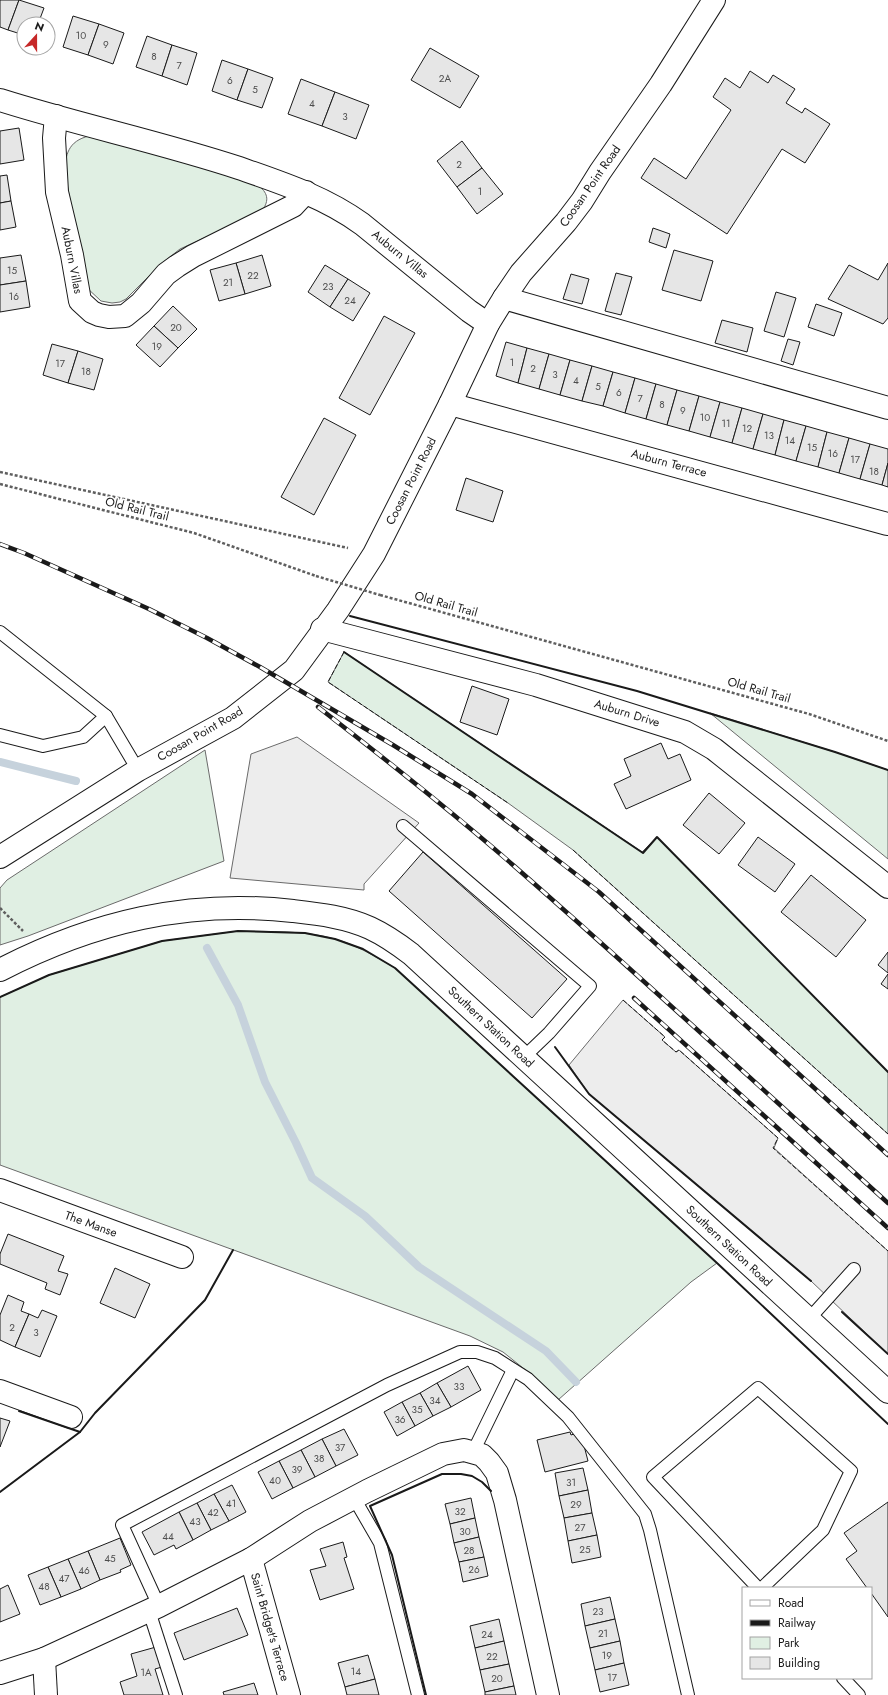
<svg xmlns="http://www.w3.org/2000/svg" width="888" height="1695" viewBox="0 0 888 1695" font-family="Jost,sans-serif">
<rect width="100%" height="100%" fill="#fff"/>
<g fill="#e0efe3" stroke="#6a6a6a">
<path d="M89 136 194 165 259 186C269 194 269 202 261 212L180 249 161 264 126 299 120 302 112 303 101 301 86 287 65 173C65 155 68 141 89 136Z"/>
<polygon points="344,652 642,852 657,837 888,1072 888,1134 573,850 508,803 328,682"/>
<polygon points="710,713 835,752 888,770 888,859"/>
<polygon points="205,750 224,861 28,936 0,945 0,888 7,880"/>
<path d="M238 931C270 932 304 930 335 939 357 945 376 957 395 968L717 1263 691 1282 558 1400 528 1372 503 1352 470 1336 0 1165V997L49 975 162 941Z"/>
</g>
<g fill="#ededed" stroke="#6a6a6a">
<polygon points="297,737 419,823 364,884 364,890 230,878 251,754"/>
<polygon points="623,1000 665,1037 662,1040 676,1052 679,1050 778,1138 774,1148 888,1251 888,1354 811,1281 589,1094 569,1065"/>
</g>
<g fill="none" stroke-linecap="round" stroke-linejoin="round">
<g stroke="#c6d2dc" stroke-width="8">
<polyline points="0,762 76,781"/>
<polyline points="207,948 238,1005 265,1082 296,1143 312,1178 365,1216 419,1267 546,1351 576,1382"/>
</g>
</g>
<g fill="#e6e6e6" stroke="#1a1a1a">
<polygon points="0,0 19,0 8,30 0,27"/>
<polygon points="19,0 44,8 38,24 24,24 24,35 8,30"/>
<polygon points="73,16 99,24 88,55 63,47"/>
<polygon points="99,24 124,33 113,64 88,55"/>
<polygon points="147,36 172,45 162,76 136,67"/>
<polygon points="172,45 197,53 187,85 162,76"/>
<polygon points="430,48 479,76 460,108 411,80"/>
<polygon points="222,60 248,69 237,100 212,91"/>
<polygon points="248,69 273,78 262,108 237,100"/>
<polygon points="750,71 768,83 773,75 795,89 786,103 802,113 805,108 830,124 805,163 782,149 727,234 641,178 654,158 686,179 731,110 713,97 725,78 740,88"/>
<polygon points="301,79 335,92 322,126 288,114"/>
<polygon points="335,92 369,105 356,139 322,126"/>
<polygon points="19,128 24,160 0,164 0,131"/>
<polygon points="462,141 482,168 457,187 437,161"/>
<polygon points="482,168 503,194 477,214 457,187"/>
<polygon points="7,175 11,201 0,203 0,176"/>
<polygon points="11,201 16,227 0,230 0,203"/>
<polygon points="653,228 670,234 666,248 649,242"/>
<polygon points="674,250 713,261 701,301 662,290"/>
<polygon points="21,255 26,281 0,285 0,258"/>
<polygon points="262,255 271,286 245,294 236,263"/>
<polygon points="236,263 245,294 219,301 210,270"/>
<polygon points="888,263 888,318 883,324 828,299 849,265 878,280"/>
<polygon points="325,265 348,279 330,307 308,292"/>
<polygon points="616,273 632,277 621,315 605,311"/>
<polygon points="571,274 589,279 582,304 563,299"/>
<polygon points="348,279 370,293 353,321 330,307"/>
<polygon points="26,281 30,307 0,312 0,285"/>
<polygon points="776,292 796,298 784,337 764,331"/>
<polygon points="816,304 842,313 834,336 808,327"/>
<polygon points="173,306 197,329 178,348 154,326"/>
<polygon points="384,316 415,333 370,415 339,398"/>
<polygon points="722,320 753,328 747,352 715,343"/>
<polygon points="154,326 178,348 160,367 136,345"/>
<polygon points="788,339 800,342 793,365 781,361"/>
<polygon points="506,342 527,348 518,383 496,376"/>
<polygon points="52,344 78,351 68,383 43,375"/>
<polygon points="527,348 549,354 539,389 518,383"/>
<polygon points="78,351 103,359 94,390 68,383"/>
<polygon points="549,354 570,360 560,395 539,389"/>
<polygon points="570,360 592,366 582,401 560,395"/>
<polygon points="592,366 613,372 603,406 582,401"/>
<polygon points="613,372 635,378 625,413 603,406"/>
<polygon points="635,378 656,384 646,419 625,413"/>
<polygon points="656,384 677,390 667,425 646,419"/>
<polygon points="677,390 699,396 689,431 667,425"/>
<polygon points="699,396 720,402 710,437 689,431"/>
<polygon points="720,402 742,408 732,443 710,437"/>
<polygon points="742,408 763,414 753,449 732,443"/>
<polygon points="763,414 784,420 775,455 753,449"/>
<polygon points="324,418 356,435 314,515 281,497"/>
<polygon points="784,420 806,426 796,461 775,455"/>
<polygon points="806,426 827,432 818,467 796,461"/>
<polygon points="827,432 849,438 839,473 818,467"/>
<polygon points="849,438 870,444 860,479 839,473"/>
<polygon points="870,444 888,449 888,463 882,485 860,479"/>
<polygon points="888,463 888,487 882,485"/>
<polygon points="466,478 503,491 493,522 456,510"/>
<polygon points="472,686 509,699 497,735 460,722"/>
<polygon points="661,743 668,759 680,754 691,780 626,809 614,784 631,776 624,759"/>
<polygon points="709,793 745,823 719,854 683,825"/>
<polygon points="758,837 795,864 775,892 738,865"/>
<polygon points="423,852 567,979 532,1018 389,891"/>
<polygon points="811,875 866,920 836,957 781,912"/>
<polygon points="888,952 888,973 878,965"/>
<polygon points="888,974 888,989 881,984"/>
<polygon points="8,1234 64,1256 58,1271 68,1274 60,1295 45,1289 47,1283 0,1264 0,1254"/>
<polygon points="115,1268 150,1284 135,1318 100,1303"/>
<polygon points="8,1295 24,1302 21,1311 29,1314 15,1347 0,1340 0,1315"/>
<polygon points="42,1310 57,1316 40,1357 15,1347 29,1314 38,1318"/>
<polygon points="468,1366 481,1390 451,1407 437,1383"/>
<polygon points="437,1383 451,1407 433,1416 420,1393"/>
<polygon points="420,1393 433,1416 415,1426 402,1402"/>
<polygon points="402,1402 415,1426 397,1436 384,1412"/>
<polygon points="0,1418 10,1421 0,1447"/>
<polygon points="344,1429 358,1455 336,1466 322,1439"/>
<polygon points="570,1432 571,1435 577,1433 582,1438 588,1461 545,1472 537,1440"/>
<polygon points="322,1439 336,1466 315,1477 301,1450"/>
<polygon points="301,1450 315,1477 293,1488 279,1461"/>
<polygon points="279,1461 293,1488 272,1499 258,1472"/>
<polygon points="583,1468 588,1490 559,1496 555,1473"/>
<polygon points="232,1485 246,1512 229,1521 214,1494"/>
<polygon points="588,1490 592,1513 564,1518 559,1496"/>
<polygon points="214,1494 229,1521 211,1530 197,1503"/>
<polygon points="471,1498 475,1518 450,1524 445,1504"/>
<polygon points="888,1502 888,1617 871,1593 871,1588 867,1588 846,1559 857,1551 844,1533"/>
<polygon points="197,1503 211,1530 193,1540 179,1512"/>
<polygon points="179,1512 193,1540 176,1549 174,1545 154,1555 142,1532"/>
<polygon points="592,1513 597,1535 568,1541 564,1518"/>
<polygon points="475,1518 479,1537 454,1543 450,1524"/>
<polygon points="597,1535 601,1557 572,1563 568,1541"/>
<polygon points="479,1537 484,1557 459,1562 454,1543"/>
<polygon points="120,1538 131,1565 120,1570 121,1572 100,1580 88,1551"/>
<polygon points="343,1542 347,1557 344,1558 354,1589 320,1600 310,1570 326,1566 320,1549"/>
<polygon points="88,1551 100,1580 81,1589 68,1559"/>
<polygon points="484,1557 488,1576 463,1582 459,1562"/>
<polygon points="68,1559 81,1589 61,1597 48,1567"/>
<polygon points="48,1567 61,1597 40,1605 28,1575"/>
<polygon points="8,1585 20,1614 0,1622 0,1589"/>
<polygon points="610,1597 615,1619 585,1626 581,1604"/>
<polygon points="237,1608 248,1635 184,1660 174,1633"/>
<polygon points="499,1619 504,1641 475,1648 470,1626"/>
<polygon points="615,1619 620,1641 590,1648 585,1626"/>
<polygon points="504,1641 509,1664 480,1670 475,1648"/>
<polygon points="620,1641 624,1663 595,1670 590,1648"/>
<polygon points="156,1647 162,1667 155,1669 163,1695 124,1695 120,1682 137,1676 131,1654"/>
<polygon points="368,1655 375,1679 345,1687 338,1663"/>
<polygon points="624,1663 629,1685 600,1692 595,1670"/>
<polygon points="509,1664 514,1686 485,1692 480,1670"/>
<polygon points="375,1679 379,1695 347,1695 345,1687"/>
<polygon points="254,1683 258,1695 224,1695 223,1692"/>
<polygon points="514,1686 516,1695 485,1695 485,1692"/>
</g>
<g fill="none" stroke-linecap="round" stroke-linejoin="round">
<defs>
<g id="service">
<polyline points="0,632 106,716 138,770"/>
<polyline points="0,735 43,746 83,737 106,716"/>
<polyline points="403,826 590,986 549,1033 524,1057"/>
<polyline points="809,1319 854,1269"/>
<polyline points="473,1452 513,1370"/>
<polyline points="354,1498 380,1543 418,1695"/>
<polyline points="758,1588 653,1477 758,1388 851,1471 823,1530 762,1588"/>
<polyline points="159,1606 122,1525 387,1385 460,1352 477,1352 495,1358 528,1379 568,1417 645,1514 650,1530 688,1695"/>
<polyline points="149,1611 176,1695"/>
<polyline points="843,1678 859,1695"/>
</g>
<g id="minor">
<path d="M0 100C79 125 160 142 239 168 282 183 325 197 362 224L469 311 488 324"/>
<polyline points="56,116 54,138 57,192 72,255 80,301 92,312 99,315 109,317 125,316 141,303 166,274 177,266 193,256 293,206 306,192"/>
<polyline points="504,298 888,408"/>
<polyline points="450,404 887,524"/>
<polyline points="322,629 536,685 685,732 714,749 888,887"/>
<polyline points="0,1190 182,1257"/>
<polyline points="0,1391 71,1417"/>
<polyline points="251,1559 289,1695"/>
<polyline points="44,1659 46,1695"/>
<polyline points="0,1673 44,1659 159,1606 251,1559 310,1521 367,1491 443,1454 464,1450 482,1455 489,1462 497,1473 505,1500 548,1695"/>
</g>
<g id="tertiary">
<polyline points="0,857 138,770 233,718 294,670 338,610 374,554 450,404 488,324 504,298 521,273 566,222 582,201 600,172 661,84 714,0"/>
<path d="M0 970C93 922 188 899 293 911 319 914 346 917 370 928 385 935 398 944 411 954L888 1392"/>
</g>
</defs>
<use href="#service" stroke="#1a1a1a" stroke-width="14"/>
<use href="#minor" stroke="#1a1a1a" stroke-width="24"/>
<use href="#tertiary" stroke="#1a1a1a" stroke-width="24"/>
<g stroke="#5f5f5f" stroke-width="2.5" stroke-dasharray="3 2" stroke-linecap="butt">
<polyline points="0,472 348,548"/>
<polyline points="0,484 194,533 316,576"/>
<polyline points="380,595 809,714 888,741"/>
<polyline points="0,908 23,931"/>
</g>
<use href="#service" stroke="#fff" stroke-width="12"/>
<use href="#minor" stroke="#fff" stroke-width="22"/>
<use href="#tertiary" stroke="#fff" stroke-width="22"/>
<defs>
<g id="rail">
<polyline points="0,544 24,553 149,609 207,638 260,667 393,745 472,794 599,892 888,1155"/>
<path d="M318 707C384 758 450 810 513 865 640 976 763 1090 888 1203"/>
<polyline points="634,998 888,1228"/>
</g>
</defs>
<use href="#rail" stroke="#1a1a1a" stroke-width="4.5"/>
<use href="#rail" stroke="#fff" stroke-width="3" stroke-dasharray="9" stroke-linecap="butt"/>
<polyline stroke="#5f5f5f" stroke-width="2.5" stroke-dasharray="3 2" stroke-linecap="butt" points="316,576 380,595"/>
<g stroke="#1a1a1a" stroke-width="1" stroke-dasharray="5 2" stroke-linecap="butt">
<polyline points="344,652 328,682 508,803"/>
<polyline points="573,850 888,1134"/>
<polyline points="623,1000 665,1037 662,1040 676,1052 679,1050 778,1138 773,1148 888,1251"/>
</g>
<g stroke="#1a1a1a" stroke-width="2">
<polyline points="350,616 637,691 835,752 888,770"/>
<polyline points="344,652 643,853 657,837 888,1072"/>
<polyline points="0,997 49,975 162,941 238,931 305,933 335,939 363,949 395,968 717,1263 888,1424"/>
<polyline points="555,1047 589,1094 811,1281"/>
<polyline points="842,1312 888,1354"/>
<polyline points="19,1411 80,1432"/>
<polyline points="0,1492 80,1432 95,1413 205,1300 233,1250"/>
<polyline points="426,1695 392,1555 370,1506 442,1474 461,1474 472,1476 482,1482 491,1491"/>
</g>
</g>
<g text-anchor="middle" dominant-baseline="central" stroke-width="3" stroke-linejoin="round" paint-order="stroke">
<g font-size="10" fill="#4d4d4d">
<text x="81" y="35">10</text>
<text x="106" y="44">9</text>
<text x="154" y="56">8</text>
<text x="179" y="65">7</text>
<text x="445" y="78">2A</text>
<text x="230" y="80">6</text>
<text x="255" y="89">5</text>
<text x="312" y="103">4</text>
<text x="345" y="116">3</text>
<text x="459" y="164">2</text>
<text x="480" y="191">1</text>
<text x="12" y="270">15</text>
<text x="253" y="275">22</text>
<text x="228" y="282">21</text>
<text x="328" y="286">23</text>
<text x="14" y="296">16</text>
<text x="350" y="300">24</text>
<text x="176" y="327">20</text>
<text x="157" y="346">19</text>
<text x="512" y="362">1</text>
<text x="60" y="363">17</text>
<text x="533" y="368">2</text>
<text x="86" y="371">18</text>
<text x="555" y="374">3</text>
<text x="576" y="380">4</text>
<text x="598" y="386">5</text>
<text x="619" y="392">6</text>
<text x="640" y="398">7</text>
<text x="662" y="404">8</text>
<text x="683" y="410">9</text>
<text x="705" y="417">10</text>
<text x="726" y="423">11</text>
<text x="747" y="428">12</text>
<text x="769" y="435">13</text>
<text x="790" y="440">14</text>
<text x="812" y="447">15</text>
<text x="833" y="453">16</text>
<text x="855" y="459">17</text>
<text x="874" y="471">18</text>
<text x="12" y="1327">2</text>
<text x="36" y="1332">3</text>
<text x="459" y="1386">33</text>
<text x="435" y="1400">34</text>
<text x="417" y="1409">35</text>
<text x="400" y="1419">36</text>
<text x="340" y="1447">37</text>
<text x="319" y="1458">38</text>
<text x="297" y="1469">39</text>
<text x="275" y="1480">40</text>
<text x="571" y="1482">31</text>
<text x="231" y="1503">41</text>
<text x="576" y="1504">29</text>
<text x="460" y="1511">32</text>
<text x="213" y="1512">42</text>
<text x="195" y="1521">43</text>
<text x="580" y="1527">27</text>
<text x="465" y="1531">30</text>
<text x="168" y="1536">44</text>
<text x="585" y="1549">25</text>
<text x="469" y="1550">28</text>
<text x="110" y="1558">45</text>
<text x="474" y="1569">26</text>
<text x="84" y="1570">46</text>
<text x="64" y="1578">47</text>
<text x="44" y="1586">48</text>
<text x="598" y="1611">23</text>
<text x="603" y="1633">21</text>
<text x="487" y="1634">24</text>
<text x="607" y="1655">19</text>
<text x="492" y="1656">22</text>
<text x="356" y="1671">14</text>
<text x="146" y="1672">1A</text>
<text x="612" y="1677">17</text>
<text x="497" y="1678">20</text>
</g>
<g font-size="12" fill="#1a1a1a" stroke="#fff">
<text transform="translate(590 186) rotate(-55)">Coosan Point Road</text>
<text transform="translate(400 254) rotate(39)">Auburn Villas</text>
<text transform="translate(72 260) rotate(79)">Auburn Villas</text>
<text transform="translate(669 463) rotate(15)">Auburn Terrace</text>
<text transform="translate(411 481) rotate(-63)">Coosan Point Road</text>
<text transform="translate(137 509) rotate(14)">Old Rail Trail</text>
<text transform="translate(446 604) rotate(16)">Old Rail Trail</text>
<text transform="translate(759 690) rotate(16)">Old Rail Trail</text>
<text transform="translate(627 713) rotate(17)">Auburn Drive</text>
<text transform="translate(200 734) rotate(-30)">Coosan Point Road</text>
<text transform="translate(491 1027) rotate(43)">Southern Station Road</text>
<text transform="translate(91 1224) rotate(20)">The Manse</text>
<text transform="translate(729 1246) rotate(43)">Southern Station Road</text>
<text transform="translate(270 1627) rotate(74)">Saint Bridget's Terrace</text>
</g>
</g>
<rect x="742" y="1587" width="130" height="92" fill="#ffffff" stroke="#a3a3a3"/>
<rect x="750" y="1600" width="20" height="6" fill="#ffffff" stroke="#a3a3a3"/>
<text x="778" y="1607" font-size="12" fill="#1a1a1a">Road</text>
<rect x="750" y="1620" width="20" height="6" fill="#1a1a1a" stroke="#a3a3a3"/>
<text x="778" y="1627" font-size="12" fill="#1a1a1a">Railway</text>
<rect x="750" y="1637" width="20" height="12" fill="#e0efe3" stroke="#a3a3a3"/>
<text x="778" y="1647" font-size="12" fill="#1a1a1a">Park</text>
<rect x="750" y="1657" width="20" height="12" fill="#e6e6e6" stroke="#a3a3a3"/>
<text x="778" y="1667" font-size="12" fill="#1a1a1a">Building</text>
<g transform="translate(36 36) rotate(21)"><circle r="19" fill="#ffffff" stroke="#a3a3a3"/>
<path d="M0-3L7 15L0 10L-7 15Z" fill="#c62828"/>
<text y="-6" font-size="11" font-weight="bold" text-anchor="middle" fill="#1a1a1a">N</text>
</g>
</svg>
